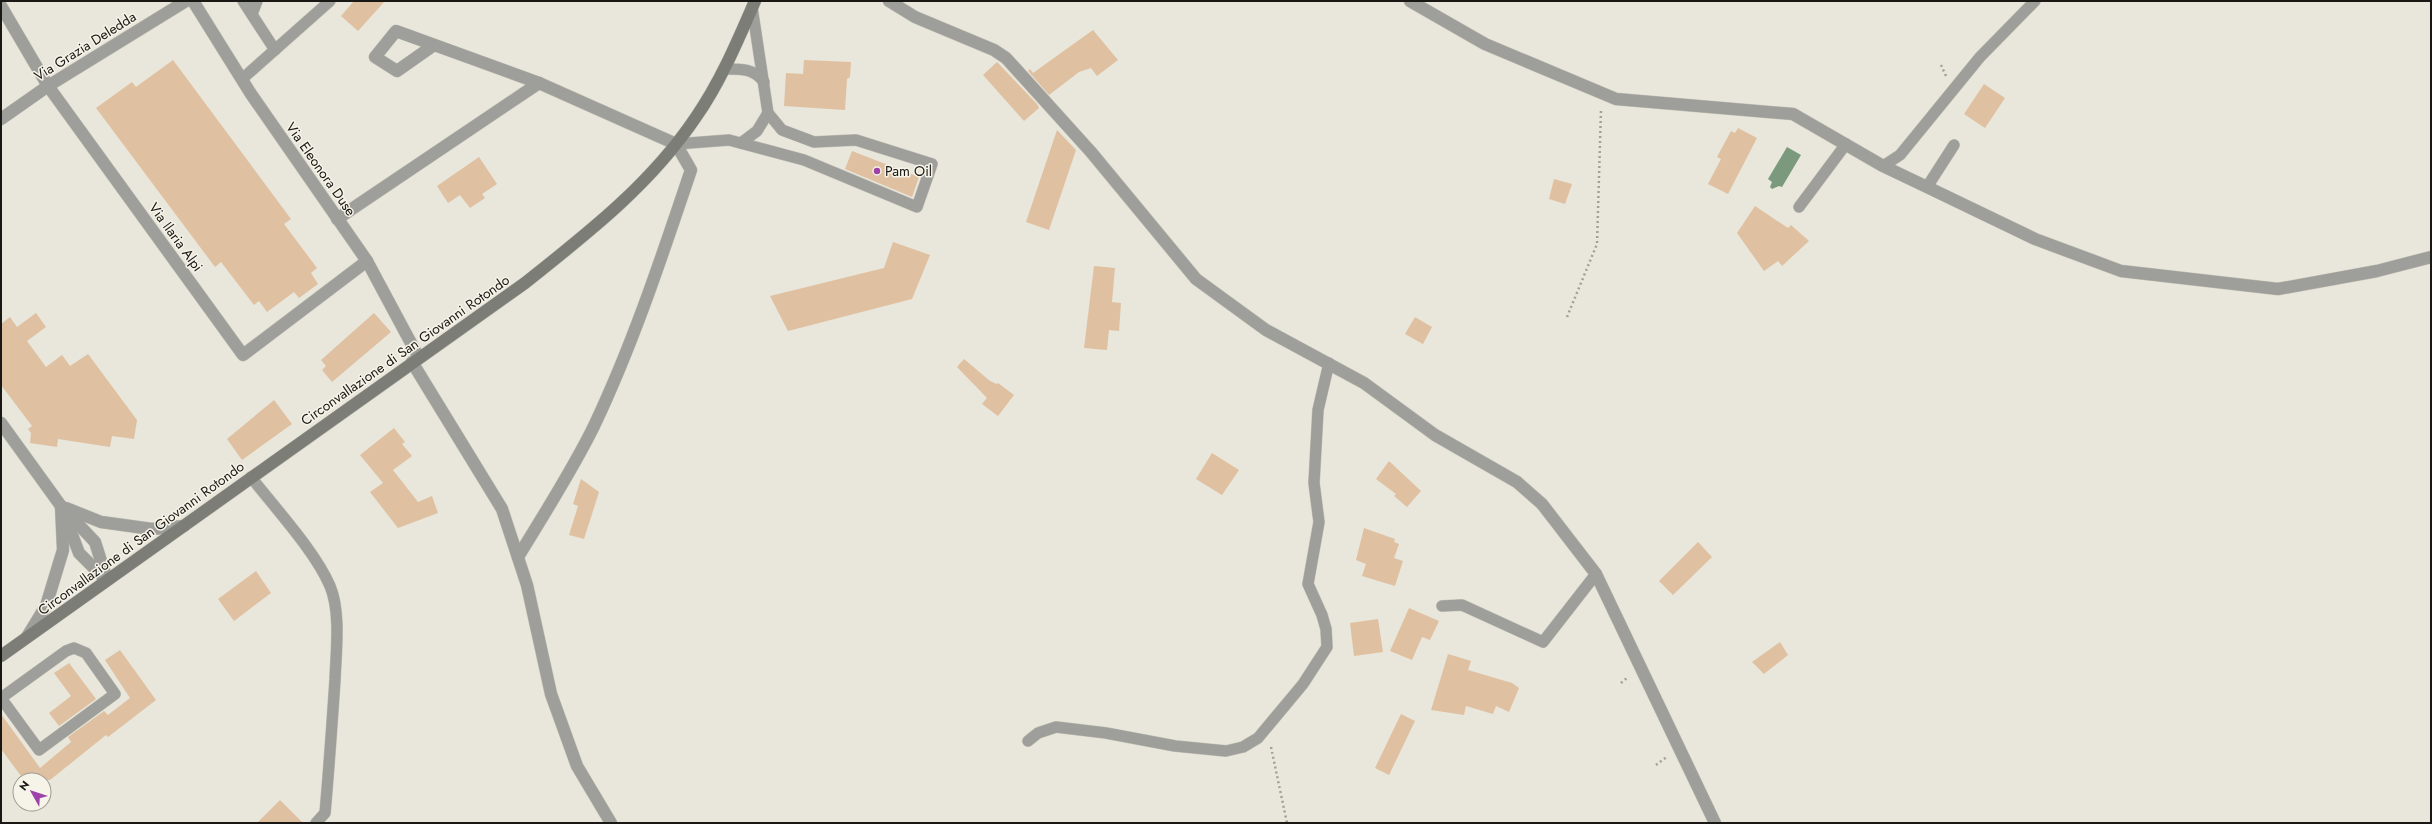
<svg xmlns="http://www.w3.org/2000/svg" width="2432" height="824" viewBox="0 0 2432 824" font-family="Jost,sans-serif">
<rect width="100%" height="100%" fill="#e9e6db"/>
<polygon fill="#7b9a7d" points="1787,147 1801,155 1782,187 1779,186 1772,189 1770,187 1772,182 1768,179"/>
<g fill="#dfc1a1">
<polygon points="354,1 385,1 358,31 341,16"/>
<polygon points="1093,30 1118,60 1097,76 1091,68 1079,72 1049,95 1028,71 1030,69 1033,73"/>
<polygon points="173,60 291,219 284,224 317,268 311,273 318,284 299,298 294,292 267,312 259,301 254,305 221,262 215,267 96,108 132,82 136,87"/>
<polygon points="804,60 851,62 850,77 847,79 845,110 784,106 786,73 803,74"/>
<polygon points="997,62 1037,104 1039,108 1024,121 983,75"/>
<polygon points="1984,84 2005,98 1985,128 1964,114"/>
<polygon points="1738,128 1757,138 1728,194 1708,184 1721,159 1717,157 1731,131 1735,133"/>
<polygon points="1057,130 1076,150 1049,230 1026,222"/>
<polygon points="852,151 919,177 912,197 845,169"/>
<polygon points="479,157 497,184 482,194 485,198 470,208 460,195 448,203 437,186"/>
<polygon points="1554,179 1572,184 1565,204 1549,199"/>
<polygon points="1755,206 1788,228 1791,225 1809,241 1782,266 1778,261 1764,271 1737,233"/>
<polygon points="893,242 930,255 912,299 788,331 770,296 884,268"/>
<polygon points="1094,266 1115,268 1112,302 1121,303 1119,331 1109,330 1107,350 1084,348"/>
<polygon points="36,313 46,327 27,341 46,367 62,355 70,366 88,354 137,420 134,439 112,436 110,447 58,439 57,447 30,443 31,433 28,429 32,426 1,385 1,324 10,317 17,327"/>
<polygon points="374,313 391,332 332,382 322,370 326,366 321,360"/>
<polygon points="1415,317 1432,327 1423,344 1405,334"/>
<polygon points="964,359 990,381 997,384 998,383 1014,395 998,416 982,404 987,398 957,367"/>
<polygon points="274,400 292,424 242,460 227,439"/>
<polygon points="394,428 405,442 402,444 412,456 393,470 418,502 432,496 438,513 398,528 370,492 383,483 360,455"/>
<polygon points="1212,453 1239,470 1222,495 1196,479"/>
<polygon points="1389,461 1421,491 1407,507 1394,496 1396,494 1376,479"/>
<polygon points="581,479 599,492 584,539 569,535 578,506 573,504"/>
<polygon points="1364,528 1395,539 1394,542 1399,544 1394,558 1403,561 1395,586 1362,576 1366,564 1356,560"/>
<polygon points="1698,542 1712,557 1673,595 1659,581"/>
<polygon points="256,571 271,593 234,621 218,599"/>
<polygon points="1409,608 1439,621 1430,640 1422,637 1412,660 1390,651"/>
<polygon points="1378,619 1383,652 1354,656 1350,623"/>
<polygon points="1780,642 1788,655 1764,674 1752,662"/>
<polygon points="120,650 156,700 108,737 106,735 50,780 24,780 1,749 1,714 40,768 71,742 68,737 104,711 108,715 130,698 105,660"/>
<polygon points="1448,654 1471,661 1468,670 1512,683 1519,688 1509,712 1496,706 1493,714 1466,706 1464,715 1431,710"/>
<polygon points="69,663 96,699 59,726 49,713 71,696 54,673"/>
<polygon points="1401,714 1415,721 1389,775 1375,768"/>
<polygon points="280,800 303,823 257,823"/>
</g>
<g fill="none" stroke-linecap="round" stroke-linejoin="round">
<defs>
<g id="lane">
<polyline points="243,1 275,50"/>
<polyline points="252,14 257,1"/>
<path d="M724 69C741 69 753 68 764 82"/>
<polyline points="242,79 330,1"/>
<polyline points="741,143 757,131 768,113"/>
<polyline points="676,144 729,140 804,160 917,207 932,164 856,140 814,142 782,130 768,113 752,7"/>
<polyline points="1883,166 1900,155 1980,57 2035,1"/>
<polyline points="1927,187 1954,145"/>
<polyline points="1799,207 1846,144"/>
<path d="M251 477C275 508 315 551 330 586 341 612 336 652 335 680 332 724 329 769 325 813L316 823"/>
<polyline points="1442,606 1462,605 1543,642 1596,574"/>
<polyline points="1,698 66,651 74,648 86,653 115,694 39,750 1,698"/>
<polyline points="1028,741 1038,733 1056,727 1106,733 1175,746 1226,751 1243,747 1258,738 1303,684 1327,647 1326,629 1322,615 1308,584 1319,522 1314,483 1318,410 1329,363"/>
</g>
<g id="street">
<polyline points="193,1 251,94 367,261 419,358"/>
<polyline points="889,1 915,17 994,50 1006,58 1091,152 1196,279 1266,330 1364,383 1435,435 1517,482 1542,504 1596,574 1715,823"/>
<polyline points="1410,1 1485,44 1616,99 1793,114 1883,166 1927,187 2035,239 2121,271 2278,289 2377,271 2431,257"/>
<polyline points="1,6 48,86 243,355 367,261"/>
<path d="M434 45 397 71 375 57 396 31 539 83 676 144 691 170C662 256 633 344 594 426 572 471 544 514 518 557"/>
<polyline points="1,119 48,86 186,1"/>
<polyline points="337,219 539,83"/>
<polyline points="412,362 502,509 527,585 551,694 577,766 611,823"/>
<polyline points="1,423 61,506 95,542 107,580"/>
<polyline points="66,508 101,522 152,529 184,526"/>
<polyline points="65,516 79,553 106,580"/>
<polyline points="27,637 46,606 63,550 61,506"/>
</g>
<path id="secondary" d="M1 656 525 283C588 233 651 184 696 117 721 81 738 40 755 1"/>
</defs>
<use href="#lane" stroke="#c4c1b7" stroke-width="12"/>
<use href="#street" stroke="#c4c1b7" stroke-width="13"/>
<use href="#secondary" stroke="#c4c1b7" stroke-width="13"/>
<g stroke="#a2a097" stroke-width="2.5" stroke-dasharray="2 3" stroke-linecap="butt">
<polyline points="1941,65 1946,76"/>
<polyline points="1567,317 1597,244 1601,110"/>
<polyline points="1621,683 1628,677"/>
<polyline points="1271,747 1287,823"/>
<polyline points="1656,765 1668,756"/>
</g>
<use href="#lane" stroke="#9e9f9a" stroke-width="11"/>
<use href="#street" stroke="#9e9f9a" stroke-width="12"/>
<use href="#secondary" stroke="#7b7d76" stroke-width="12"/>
</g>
<circle fill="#9f41aa" stroke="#f6f3e8" stroke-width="1.5" cx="877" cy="171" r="4"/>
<g text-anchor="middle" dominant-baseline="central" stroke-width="3" stroke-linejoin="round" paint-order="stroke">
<g font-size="14" fill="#191814" stroke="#f6f3e8">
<text transform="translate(85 46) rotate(-32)">Via Grazia Deledda</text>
<text transform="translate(321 169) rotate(55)">Via Eleonora Duse</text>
<text transform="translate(176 237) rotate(54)">Via Ilaria Alpi</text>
<text transform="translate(405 350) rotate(-35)">Circonvallazione di San Giovanni Rotondo</text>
<text transform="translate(141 538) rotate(-36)">Circonvallazione di San Giovanni Rotondo</text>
</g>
<g font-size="14" fill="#191814" stroke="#f6f3e8" text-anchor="start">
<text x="885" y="171">Pam Oil</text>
</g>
</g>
<rect width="2432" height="824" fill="none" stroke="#191814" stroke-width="4"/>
<g transform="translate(32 792) rotate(309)"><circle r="19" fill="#f6f3e8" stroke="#9e9b93"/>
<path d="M0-3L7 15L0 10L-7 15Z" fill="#9f41aa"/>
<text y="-6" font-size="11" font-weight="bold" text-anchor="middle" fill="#191814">N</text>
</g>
</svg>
